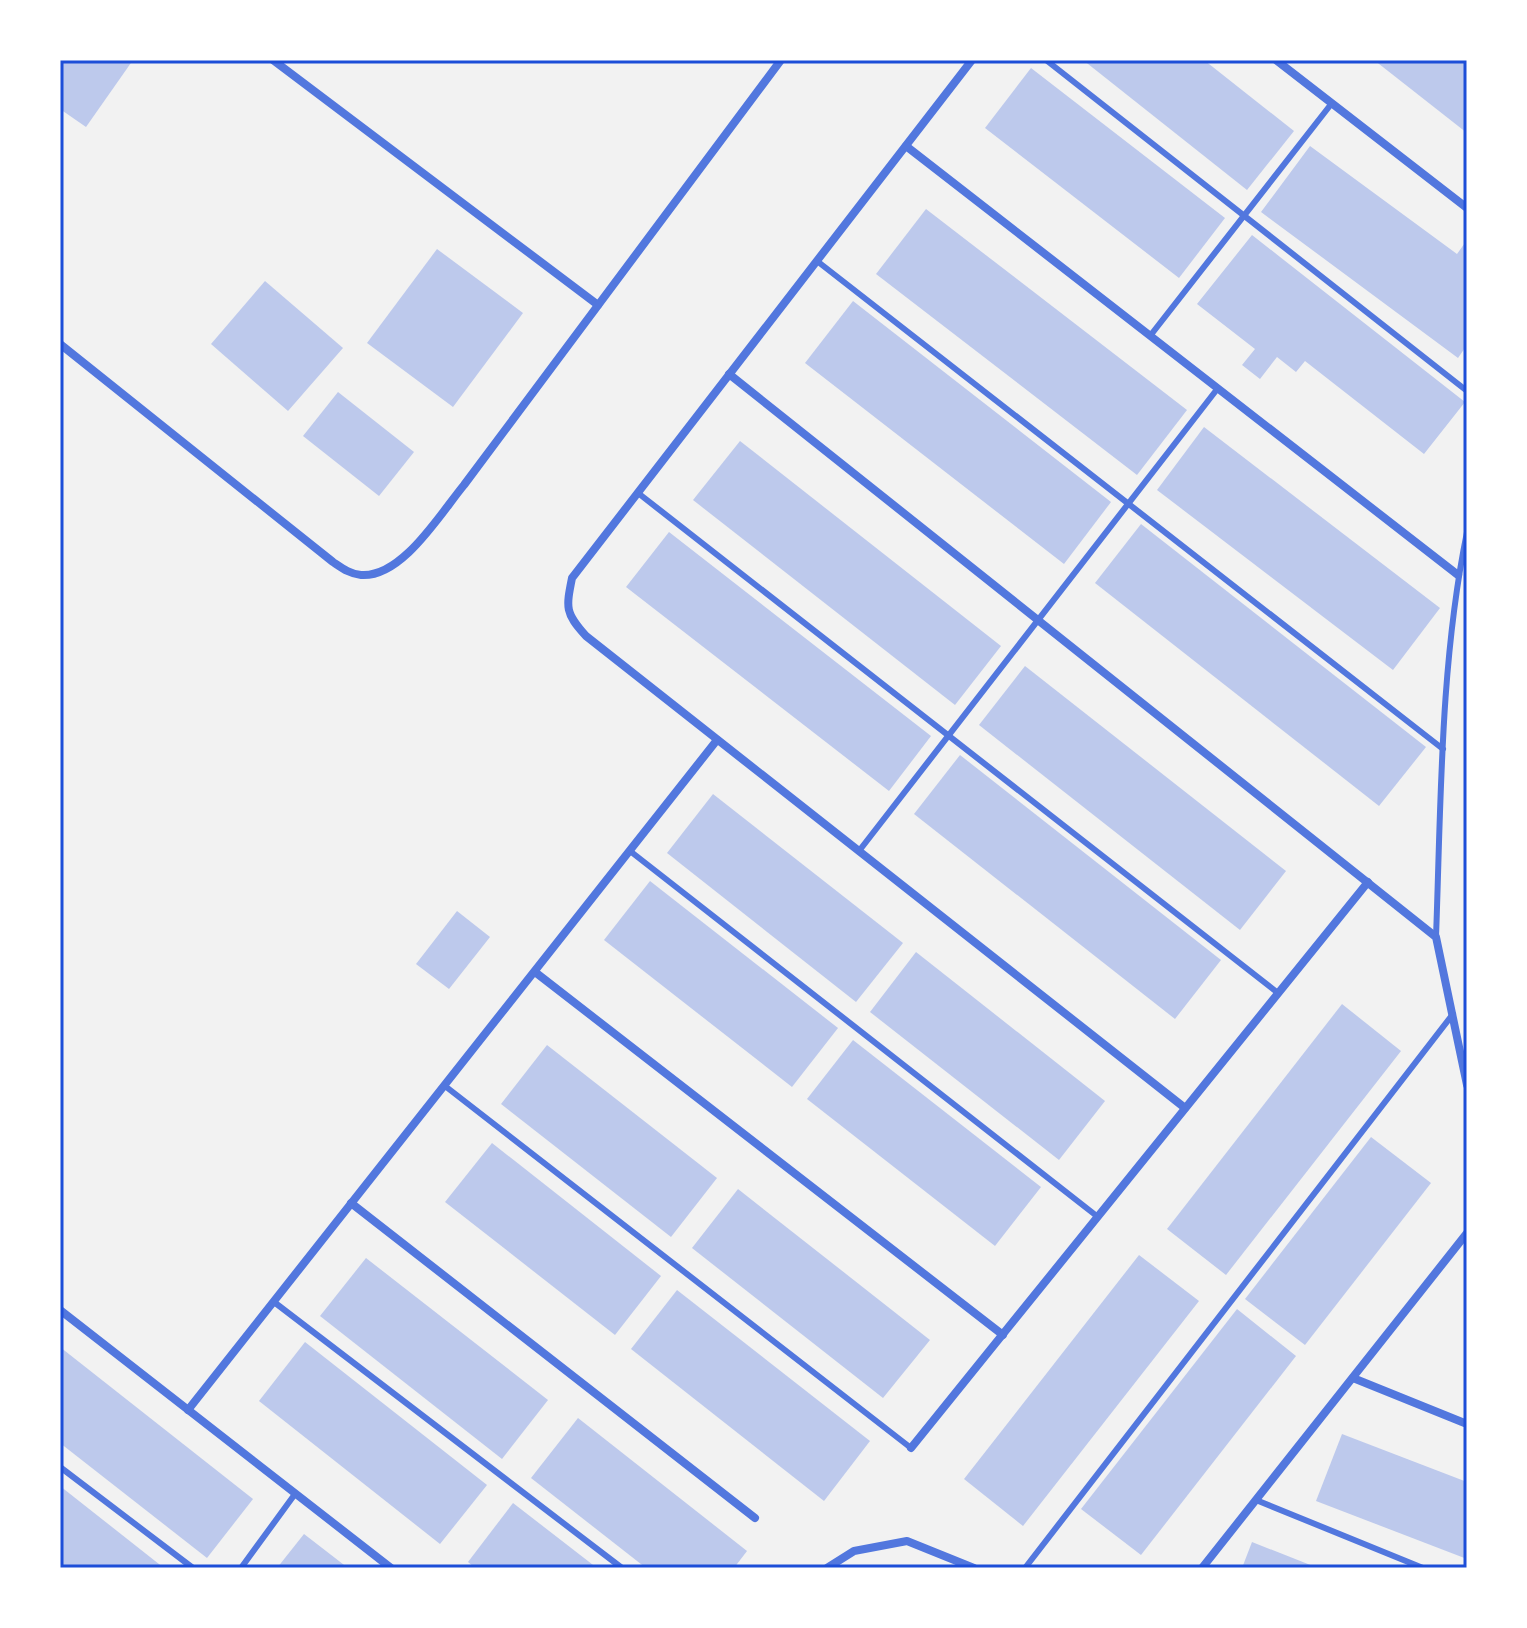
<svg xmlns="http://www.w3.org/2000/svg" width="1527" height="1628" viewBox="0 0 1527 1628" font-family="'Fira Sans Condensed',sans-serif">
<rect width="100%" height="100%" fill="#f2f2f2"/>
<g fill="#bdc9ec">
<polygon points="60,60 133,60 86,127 60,109"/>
<polygon points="1083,60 1204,60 1294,131 1247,190"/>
<polygon points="1374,60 1467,60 1467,133"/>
<polygon points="1031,68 1225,218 1179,278 985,128"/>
<polygon points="1310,146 1457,254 1467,240 1467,345 1458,358 1261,212"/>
<polygon points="926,209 1187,410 1137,475 876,274"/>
<polygon points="1252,235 1465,402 1424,454 1305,361 1296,372 1277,357 1260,379 1242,365 1255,349 1197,304"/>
<polygon points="437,249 523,313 453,407 367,343"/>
<polygon points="265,281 343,348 288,411 211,344"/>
<polygon points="853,301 1111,502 1064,564 805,363"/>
<polygon points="338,392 414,452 379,496 303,436"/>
<polygon points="1204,427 1440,608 1393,670 1157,490"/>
<polygon points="740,441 1001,646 955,705 693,500"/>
<polygon points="1141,524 1426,747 1379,806 1095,583"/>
<polygon points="669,532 931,736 889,791 626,587"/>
<polygon points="1025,666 1286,871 1240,930 979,725"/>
<polygon points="960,755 1221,960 1175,1019 914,814"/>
<polygon points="713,794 903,943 856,1002 667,853"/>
<polygon points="650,881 838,1028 792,1087 604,940"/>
<polygon points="457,911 490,937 449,989 416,964"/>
<polygon points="916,952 1105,1101 1059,1160 870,1012"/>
<polygon points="1342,1004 1401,1051 1226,1275 1167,1229"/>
<polygon points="853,1040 1041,1187 995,1246 807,1099"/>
<polygon points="547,1045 717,1178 671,1237 501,1104"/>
<polygon points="1371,1137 1431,1183 1305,1345 1245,1299"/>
<polygon points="492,1143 661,1276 615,1335 445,1202"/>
<polygon points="738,1189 930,1340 883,1398 692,1248"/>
<polygon points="1139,1255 1199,1301 1023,1526 964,1479"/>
<polygon points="366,1258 548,1400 502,1459 320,1316"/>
<polygon points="677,1290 870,1441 824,1501 631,1349"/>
<polygon points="1237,1309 1296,1356 1141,1555 1081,1509"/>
<polygon points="305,1342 487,1485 440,1544 259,1401"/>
<polygon points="60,1347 253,1499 207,1558 60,1443"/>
<polygon points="578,1418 747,1551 734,1568 646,1568 531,1478"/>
<polygon points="1342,1434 1467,1482 1467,1559 1316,1501"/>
<polygon points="60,1486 164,1568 60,1568"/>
<polygon points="513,1503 597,1568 475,1568 468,1562"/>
<polygon points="304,1534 348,1568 277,1568"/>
<polygon points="1252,1542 1318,1568 1242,1568"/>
</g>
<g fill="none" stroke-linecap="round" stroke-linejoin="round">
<g stroke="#5277de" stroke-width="6">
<polyline points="1046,60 1467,391"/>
<polyline points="817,261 1443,749"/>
<polyline points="1150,336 1332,103"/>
<polyline points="638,493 1278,993"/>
<polyline points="630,851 1098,1217"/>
<polyline points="859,851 1218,388"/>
<path d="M1436 937C1441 804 1440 664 1467 532"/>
<polyline points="445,1086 911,1448"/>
<polyline points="274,1302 622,1568"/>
<polyline points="60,1467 193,1568"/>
<polyline points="1256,1500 1423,1568"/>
<polyline points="241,1568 295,1494"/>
<polyline points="1025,1568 1453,1014"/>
</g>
<g stroke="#5277de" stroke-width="8">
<polyline points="273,60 598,305"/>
<path d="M972 60 572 578C566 608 565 613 586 636L1185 1108"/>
<polyline points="1276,60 1467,208"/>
<polyline points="906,146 1458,575"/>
<path d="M60 344 333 562C342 568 350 574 361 575 402 578 440 514 464 485L781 60"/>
<polyline points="729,374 1436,937 1467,1085"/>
<polyline points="535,972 1003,1335"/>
<polyline points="351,1203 755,1518"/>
<polyline points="60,1310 391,1568"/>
<polyline points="1353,1378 1467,1424"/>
<polyline points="188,1410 717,740"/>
<polyline points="911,1448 1368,882"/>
<polyline points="827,1568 854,1551 907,1541 974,1568"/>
<polyline points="1202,1568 1467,1233"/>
</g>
</g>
<rect width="1527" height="1628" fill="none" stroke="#ffffff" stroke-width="124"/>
<rect x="62" y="62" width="1403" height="1504" fill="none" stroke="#1d4ed8" stroke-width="3"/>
</svg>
